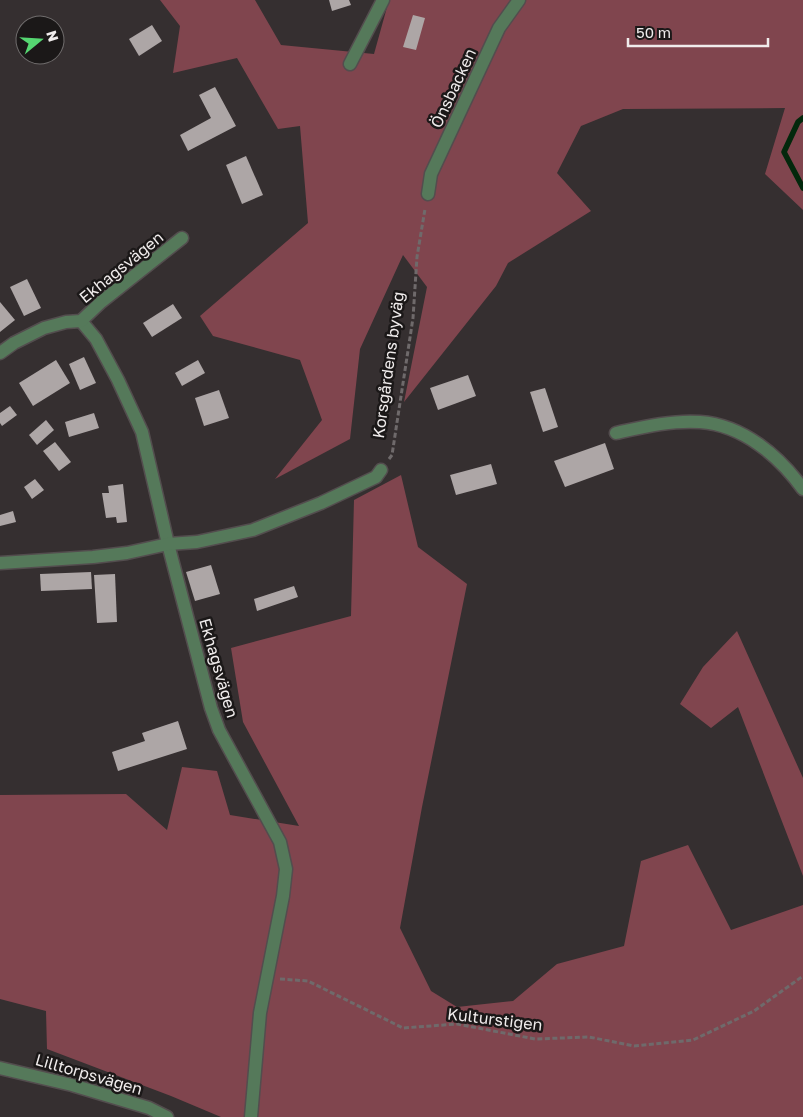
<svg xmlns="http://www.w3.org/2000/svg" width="803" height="1117" viewBox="0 0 803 1117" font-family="'Golos Text',sans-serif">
<rect width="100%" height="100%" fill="#352f30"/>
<g fill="#80454e">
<polygon points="160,0 255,0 281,45 374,54 389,0 803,0 803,210 765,174 785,108 623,109 581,126 557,173 591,211 508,263 496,286 404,402 427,287 403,255 360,349 350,439 275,479 322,420 300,360 213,336 200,316 308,223 300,126 278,129 237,58 173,73 180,26"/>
<polygon points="401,475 418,547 467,584 422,807 400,928 431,991 457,1007 513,1001 557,964 624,946 641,861 688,845 731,930 803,905 803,1117 221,1117 171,1096 47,1049 46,1011 0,999 0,795 126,794 167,830 182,767 217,771 230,815 299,826 243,722 231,648 351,616 354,500"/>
<polygon points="737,631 803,778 803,876 738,707 711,728 680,704 703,667"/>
</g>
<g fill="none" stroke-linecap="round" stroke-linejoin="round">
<polyline stroke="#03280c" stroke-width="5.5" points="803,118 798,122 784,152 803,188"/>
</g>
<g fill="#ada6a6">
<polygon points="329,0 349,0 351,5 332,11"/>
<polygon points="413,15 425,18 416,50 403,47"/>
<polygon points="152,25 162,41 139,56 129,39"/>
<polygon points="215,87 236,126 188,151 180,135 211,118 199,95"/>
<polygon points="246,156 263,195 242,204 226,165"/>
<polygon points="27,279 41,308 24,316 10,287"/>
<polygon points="0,302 15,320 0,332"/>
<polygon points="173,304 182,318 152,337 143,323"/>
<polygon points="84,357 96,383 80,390 69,364"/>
<polygon points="56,360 70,383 33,406 19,383"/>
<polygon points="198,360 205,373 182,386 175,373"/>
<polygon points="468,375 476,396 438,410 430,388"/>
<polygon points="545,388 558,427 543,432 530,392"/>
<polygon points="219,390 229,418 204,426 195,398"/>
<polygon points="10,406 17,415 2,426 0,423 0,413"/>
<polygon points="94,413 99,428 69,437 65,422"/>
<polygon points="46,420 54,430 37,445 29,435"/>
<polygon points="55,442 71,462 59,471 43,451"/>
<polygon points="605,443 614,469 565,487 554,461"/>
<polygon points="491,464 497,484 456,495 450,475"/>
<polygon points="35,479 44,490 32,499 24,487"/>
<polygon points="123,484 127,522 117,523 116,517 106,518 102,493 109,493 108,486"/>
<polygon points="13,511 16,522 0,526 0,515"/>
<polygon points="211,565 220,594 195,601 186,572"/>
<polygon points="91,572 92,589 41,591 40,574"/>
<polygon points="115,574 117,622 97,623 94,575"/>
<polygon points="294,586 298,597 257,611 254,599"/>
<polygon points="178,721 187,749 118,771 112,752 145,741 142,733"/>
</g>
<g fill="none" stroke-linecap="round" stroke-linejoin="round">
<defs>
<g id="minor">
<polyline points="350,64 383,0"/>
<polyline points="428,194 431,174 499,28 519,0"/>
<polyline points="81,321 96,339 118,380 142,432 168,544 211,708 219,730 280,842 286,869 283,896 260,1013 251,1117"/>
<polyline points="0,353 14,343 44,328 66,322 81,321 101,302 182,238"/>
<path d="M616 433C643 427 672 420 700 422 743 425 779 456 803 489"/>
<polyline points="0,563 93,557 127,553 168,544 197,542 253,530 321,503 376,477 381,470"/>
<polyline points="0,1068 72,1085 149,1108 167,1117"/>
</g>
</defs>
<use href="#minor" stroke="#534d4e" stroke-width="15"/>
<g stroke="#6f6a6b" stroke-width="3" stroke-dasharray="5 2.5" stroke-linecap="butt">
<polyline points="389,459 392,455 413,318 417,257 425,209"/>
<polyline points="280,979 308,981 403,1028 457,1024 535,1039 589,1037 634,1046 693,1040 754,1011 803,976"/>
</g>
<use href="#minor" stroke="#55795a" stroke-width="12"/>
</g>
<g text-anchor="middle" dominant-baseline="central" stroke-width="5" stroke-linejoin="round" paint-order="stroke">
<g font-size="16" fill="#f0ecec" stroke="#1b1818">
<text transform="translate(453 88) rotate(-65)">Önsbacken</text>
<text transform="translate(121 267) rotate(-39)">Ekhagsvägen</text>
<text transform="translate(388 365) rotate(-82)">Korsgårdens byväg</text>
<text transform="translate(219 668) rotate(74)">Ekhagsvägen</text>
<text transform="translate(495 1019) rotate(7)">Kulturstigen</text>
<text transform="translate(89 1074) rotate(16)">Lilltorpsvägen</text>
</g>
</g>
<g transform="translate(40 40) rotate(72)"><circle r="24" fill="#1b1818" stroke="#706d6d"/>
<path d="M0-4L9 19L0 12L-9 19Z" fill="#55d671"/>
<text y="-8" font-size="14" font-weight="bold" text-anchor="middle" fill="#f0ecec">N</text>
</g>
<path d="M628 38v8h140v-8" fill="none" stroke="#f0ecec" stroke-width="2.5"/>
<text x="636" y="38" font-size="15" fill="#f0ecec" stroke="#1b1818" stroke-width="4" paint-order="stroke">50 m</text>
</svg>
